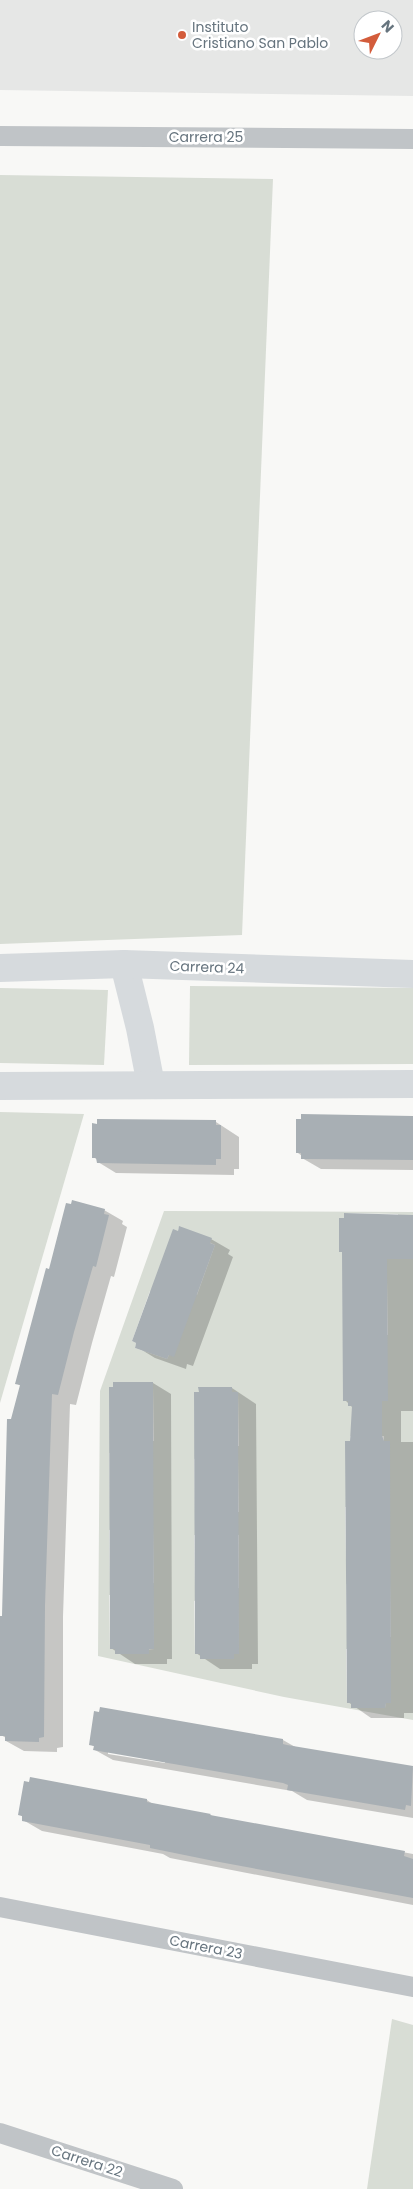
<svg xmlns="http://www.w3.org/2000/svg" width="413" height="2189" viewBox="0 0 413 2189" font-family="Poppins,sans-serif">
<rect width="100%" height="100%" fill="#f8f8f6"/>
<path fill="#e6e7e6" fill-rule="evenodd" d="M0 0H413V96L0 90ZM363 20H393V50H363Z"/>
<g fill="#d8ddd5" fill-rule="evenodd">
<polygon points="0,175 273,179 242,935 0,944"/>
<polygon points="190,986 413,988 413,1064 189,1065"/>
<polygon points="0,988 108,990 104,1065 0,1063"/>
<polygon points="0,1112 84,1114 0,1403"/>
<path d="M164 1211 413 1212V1215H410V1259H413V1720L284 1697 98 1656 100 1391ZM344 1213 398 1214V1218L344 1252H340L339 1218H344ZM179 1227 215 1245 197 1295 192 1294 178 1231ZM387 1282 388 1335H383ZM150 1291 155 1293 169 1355 167 1359 135 1348 136 1343 132 1341ZM343 1347 387 1401H382V1406H349L348 1401H344ZM113 1382H147L153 1387 154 1441H110L109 1387H113ZM199 1387H232V1392L238 1393 239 1446H195L194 1393 199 1392ZM350 1436H384V1441H390V1495L345 1441H350ZM109 1453H153V1507L110 1506ZM198 1458H238L239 1512H195L194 1459ZM345 1507H350L346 1560ZM114 1529 153 1530 154 1583H110L109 1530ZM194 1535H239V1588H195ZM390 1583 391 1637H347L346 1584ZM109 1595H153L154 1649 115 1654V1649H110ZM199 1600 238 1601 239 1654H234V1659H200V1654H195L194 1601ZM346 1649H351L386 1703 385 1708H352L351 1703H347Z"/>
<polygon points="392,2019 413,2025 413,2189 367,2189"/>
</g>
<g fill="#0003" fill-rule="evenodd">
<polygon points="413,1117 413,1170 321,1169 302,1158 302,1156 298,1153"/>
<polygon points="216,1122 239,1137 239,1169 234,1169 234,1175 116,1173 98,1162 98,1160 93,1157"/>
<polygon points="104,1210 123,1221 122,1224 127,1227 114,1277 111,1276 92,1343 76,1405 70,1404 63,1617 63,1747 57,1748 57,1752 24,1751 6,1741 6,1738 1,1735 3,1618 12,1420 21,1386 16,1383 50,1271"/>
<polygon points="413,1215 413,1411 401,1411 401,1442 413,1442 413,1713 404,1713 404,1718 371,1718 348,1702 353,1408 345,1400 344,1253 341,1251"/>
<polygon points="211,1239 230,1250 228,1254 233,1257 193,1366 187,1364 186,1369 155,1358 137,1347"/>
<polygon points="153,1383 171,1394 172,1659 167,1659 167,1664 135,1664 111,1648"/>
<polygon points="232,1388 256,1404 258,1664 252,1664 252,1669 220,1669 196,1653 200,1389"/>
<path d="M283 1740 297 1748 413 1768V1818L307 1800 292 1791 113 1760 95 1750V1747L90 1744ZM108 1751 165 1760V1763L108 1754Z"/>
<polygon points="147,1800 154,1805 210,1815 215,1817 413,1854 413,1905 170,1858 163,1854 42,1831 23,1820 23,1817 19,1814"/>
</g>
<g fill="#a8afb4">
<polygon points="301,1114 413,1116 413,1160 301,1159 301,1153 296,1153 296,1119 301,1119"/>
<polygon points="97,1119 216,1120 216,1125 221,1125 221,1159 216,1159 216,1165 97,1163 96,1158 92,1158 92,1123 97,1124"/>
<polygon points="72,1200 105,1209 104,1214 109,1215 96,1267 93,1266 74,1332 58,1395 52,1394 45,1606 44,1737 39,1738 39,1742 5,1741 5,1736 0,1736 0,1616 2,1616 7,1419 11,1419 20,1385 15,1384 46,1268 49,1269 66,1203 71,1204"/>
<polygon points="344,1213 413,1215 413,1259 387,1259 388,1401 382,1401 382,1436 384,1441 390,1441 391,1703 386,1703 385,1708 351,1708 351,1703 347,1703 345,1441 350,1441 352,1406 348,1406 348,1401 343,1401 342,1252 339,1252 339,1218 344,1218"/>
<polygon points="179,1226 212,1238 210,1243 215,1245 174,1357 169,1355 167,1359 135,1348 136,1343 132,1341 173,1229 178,1231"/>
<polygon points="113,1382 153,1382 154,1649 149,1649 149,1654 115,1654 115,1649 110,1649 109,1387 113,1387"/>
<polygon points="198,1387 232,1387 232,1392 238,1392 239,1654 234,1654 234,1659 200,1659 200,1654 195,1654 194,1392 199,1392"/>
<polygon points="100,1707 283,1739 283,1744 287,1745 413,1766 411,1806 406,1805 405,1810 287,1790 288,1785 283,1783 93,1750 94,1746 89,1745 94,1711 99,1712"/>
<polygon points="30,1777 147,1799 147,1802 211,1814 210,1815 405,1851 404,1856 413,1859 413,1898 214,1861 150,1848 150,1845 22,1821 22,1816 18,1815 24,1781 29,1782"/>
</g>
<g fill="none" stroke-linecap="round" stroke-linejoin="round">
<g stroke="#c0c4c7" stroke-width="20">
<polyline points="0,136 413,139"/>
<polyline points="0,1907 413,1987"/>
<polyline points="0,2133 173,2189"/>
</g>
<g stroke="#d6dadd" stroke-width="28">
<polyline points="124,964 140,1028 151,1085"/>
<polyline points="0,968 124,964 413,974"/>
<polyline points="0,1086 413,1084"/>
</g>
</g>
<circle fill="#d35c3b" stroke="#fff" stroke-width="2" cx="182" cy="35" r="5"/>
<g text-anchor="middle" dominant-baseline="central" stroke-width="5" stroke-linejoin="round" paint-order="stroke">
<g font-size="14" fill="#66747e" stroke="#fff" text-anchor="start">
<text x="192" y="27">Instituto<tspan x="192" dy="16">Cristiano San Pablo</tspan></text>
</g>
<g font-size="14" fill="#66747e" stroke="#fff">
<text x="206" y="137">Carrera 25</text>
<text transform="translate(207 967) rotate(2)">Carrera 24</text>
<text transform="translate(206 1947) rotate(11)">Carrera 23</text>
<text transform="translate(87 2161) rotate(18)">Carrera 22</text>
</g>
</g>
<g transform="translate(378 35) rotate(48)"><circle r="24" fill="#ffffff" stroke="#c2c7cb"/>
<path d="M0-4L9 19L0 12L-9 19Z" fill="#d35c3b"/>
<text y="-8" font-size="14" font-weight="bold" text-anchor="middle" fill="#66747e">N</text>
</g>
</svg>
